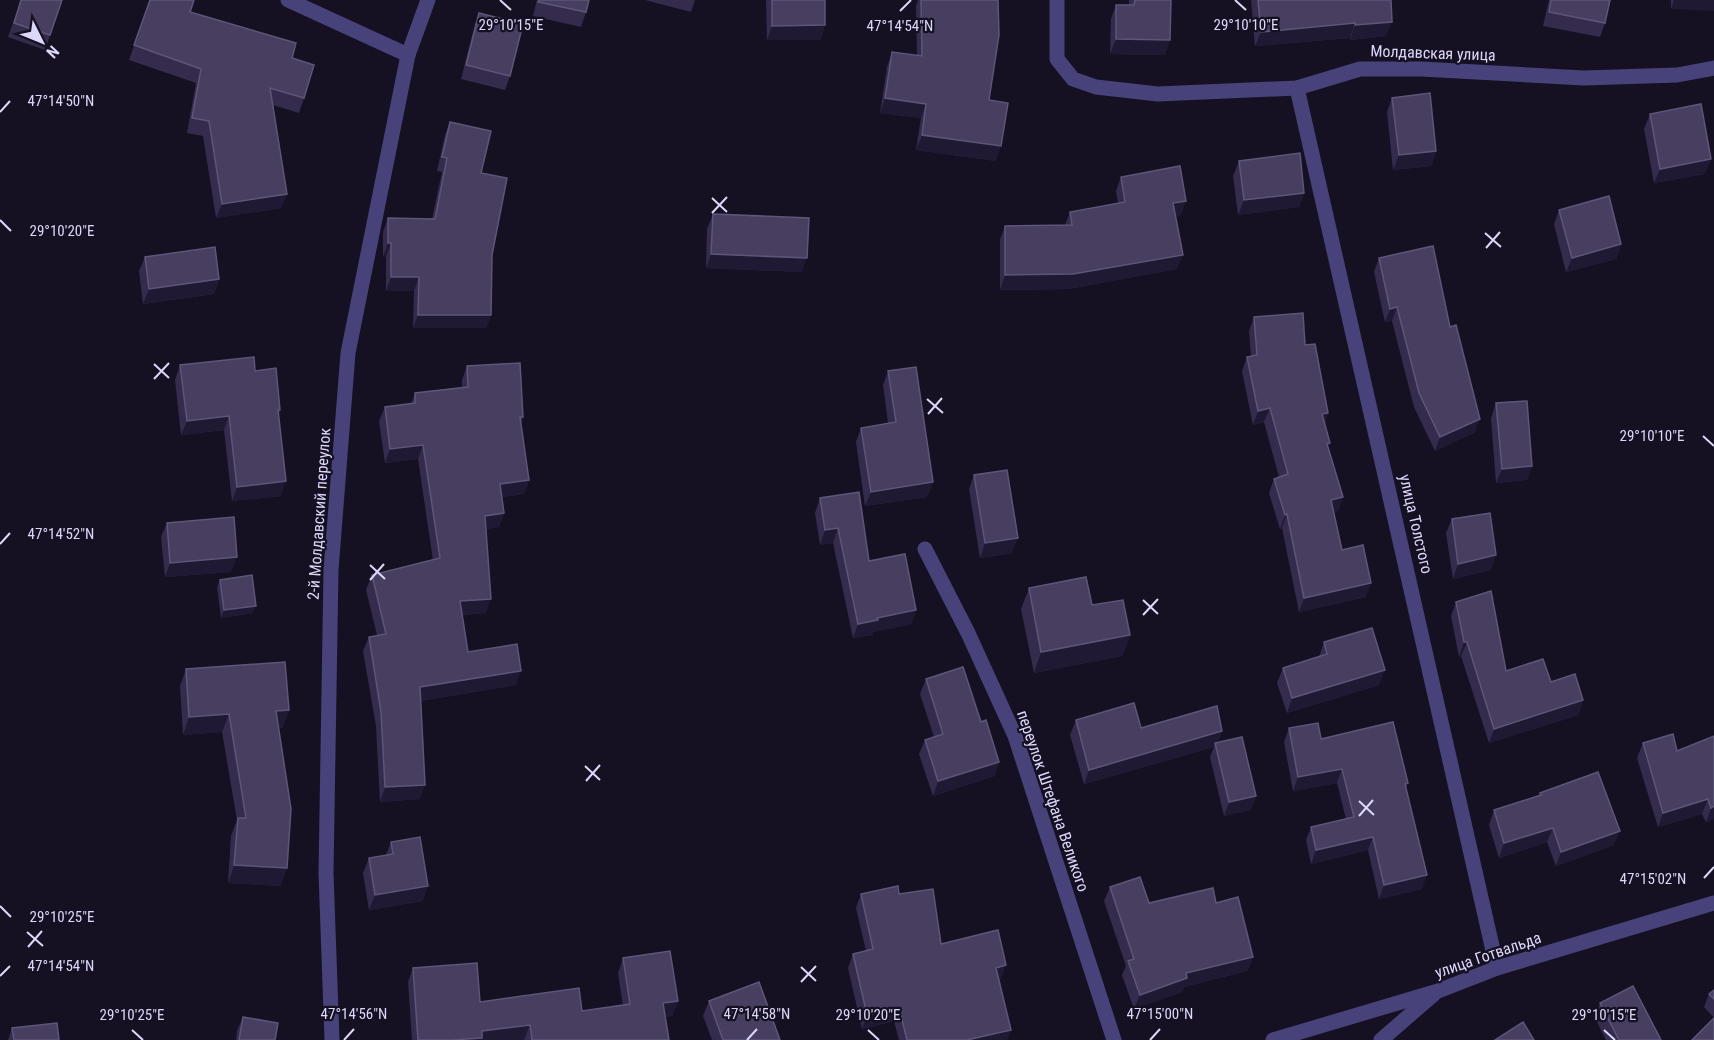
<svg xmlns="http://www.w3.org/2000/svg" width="1714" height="1040" viewBox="0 0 1714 1040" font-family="'Roboto Condensed',sans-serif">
<rect width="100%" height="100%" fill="#151122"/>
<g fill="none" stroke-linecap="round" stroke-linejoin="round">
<g stroke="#48427a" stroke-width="15">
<polyline points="288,0 408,55"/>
<polyline points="1057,0 1057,59 1073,79 1096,87 1158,94 1297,88 1360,69 1422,69 1584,78 1677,75 1714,68"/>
<polyline points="1297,88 1497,968"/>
<polyline points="925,549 968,633 1015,736 1114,1040"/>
<polyline points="332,1040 326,873 331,570 348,353 408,55 428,0"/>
<polyline points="1273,1040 1438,991 1497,968 1714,903"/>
<polyline points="1381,1040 1434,994"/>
</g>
</g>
<g fill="#352c4d">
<polygon points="21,0 62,0 45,50 8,37"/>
<polygon points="150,0 190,12 292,58 304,98 299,113 273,105 287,194 281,208 216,218 203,136 187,133 196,83 129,60"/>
<polygon points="537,0 589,0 586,12 581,27 533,16"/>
<polygon points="645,0 695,0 691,12"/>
<polygon points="766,0 825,0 825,25 820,40 767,40"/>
<polygon points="918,0 998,0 989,100 996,161 916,150 921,118 880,113 887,67 892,52 917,56 916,6"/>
<polygon points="1129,0 1171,0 1165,55 1110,54 1111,19 1116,5 1129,5"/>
<polygon points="1251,0 1391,0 1386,36 1350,40 1350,38 1255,46"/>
<polygon points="1549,0 1610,0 1605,23 1600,37 1543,26"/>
<polygon points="1671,0 1714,0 1671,9"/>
<polygon points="479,13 510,76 505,90 461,79 474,28"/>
<polygon points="1392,98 1436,151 1431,166 1393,170 1387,112"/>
<polygon points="1650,114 1705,174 1654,183 1644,129"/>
<polygon points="450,122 481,173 492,255 491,315 486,328 413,328 414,291 386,291 386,257 383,257 383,232 388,218 432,219 442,172 437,171 445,135"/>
<polygon points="1239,161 1304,193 1299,207 1238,215 1233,176"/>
<polygon points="1121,177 1181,215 1176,216 1177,269 1068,289 1000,290 1000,240 1005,226 1065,225 1070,212 1118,203 1116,191"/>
<polygon points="1559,210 1621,244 1616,259 1566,272 1554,224"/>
<polygon points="713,214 802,272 706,268 707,229"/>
<polygon points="145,257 219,279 214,294 143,304 139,271"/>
<polygon points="1379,258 1450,327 1475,432 1435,451 1414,407 1392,321 1385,322 1374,272"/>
<polygon points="1254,317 1305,345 1328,413 1325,423 1328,447 1343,497 1338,511 1334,512 1342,550 1366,597 1299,612 1282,528 1280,529 1269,493 1274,479 1279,477 1264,422 1253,425 1242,371 1247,357 1251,356 1249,331"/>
<polygon points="180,365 255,371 280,410 279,414 281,496 232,501 224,430 181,435 175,380"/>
<polygon points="467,366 523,417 521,423 529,480 524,494 502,497 504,513 499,527 486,529 486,613 462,615 468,652 516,685 421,701 420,799 380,802 376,726 363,651 369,637 377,635 366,590 372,575 433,560 418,459 385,463 379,421 385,407 411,404 415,393 462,387 462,380"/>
<polygon points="888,371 933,482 927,497 865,506 856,442 861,428 888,423 883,385"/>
<polygon points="1496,403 1532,466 1527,480 1496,483 1491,418"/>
<polygon points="974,475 1012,553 980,558 969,489"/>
<polygon points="820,498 869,561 916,610 911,624 873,632 872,635 853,638 833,543 820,545 815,513"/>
<polygon points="1452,519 1491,570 1453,579 1446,533"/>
<polygon points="167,523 231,572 165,577 161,537"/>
<polygon points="220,580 253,613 221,618 217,587"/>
<polygon points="1029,588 1092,605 1130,635 1122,656 1034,673 1021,609"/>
<polygon points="1456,602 1506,671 1551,682 1583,700 1578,715 1489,743 1461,656 1459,657 1451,616"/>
<polygon points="1324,642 1379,685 1287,713 1277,683 1283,668 1319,657"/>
<polygon points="186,669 289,710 282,728 279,728 287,868 280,886 228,883 231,836 237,820 222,732 183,735 180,686"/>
<polygon points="926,679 981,722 999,762 994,776 933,796 919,754 925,740 934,737 920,694"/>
<polygon points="1076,720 1141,728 1222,731 1218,742 1256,796 1250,810 1224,816 1210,757 1214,747 1084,784 1070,735"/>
<polygon points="1289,728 1321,739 1408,783 1406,788 1422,889 1379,899 1368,850 1311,864 1306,840 1311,827 1346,819 1337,783 1293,791 1284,742"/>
<polygon points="1714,736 1714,819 1706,822 1702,814 1658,827 1637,758 1643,743 1677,751"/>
<polygon points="1540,793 1614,845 1556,866 1547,842 1499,858 1489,825 1494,810 1539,796"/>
<polygon points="391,842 423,901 369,910 363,873 369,858 386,855"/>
<polygon points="1110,887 1149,903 1216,903 1253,957 1247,971 1184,987 1182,992 1134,1009 1122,975 1126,966 1104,901"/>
<polygon points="861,894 899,894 941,944 1001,979 999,979 1011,1030 1007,1040 899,1040 894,1021 862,1029 848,968 853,954 866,951 856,908"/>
<polygon points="623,958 678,1001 672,1016 665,1017 669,1040 412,1040 408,982 413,968 480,1002 582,1011 623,1006 618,973"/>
<polygon points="1714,990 1714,1040 1714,1018 1704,1007 1709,994"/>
<polygon points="709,1001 780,1040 712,1040 703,1016"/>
<polygon points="1600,1003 1661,1040 1606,1040 1595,1018"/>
<polygon points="243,1017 275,1040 236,1040 237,1031"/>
<polygon points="12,1028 59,1040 8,1040"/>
</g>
<g fill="#201934">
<polygon points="1674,0 1714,0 1714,11 1671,9"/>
<polygon points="1392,22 1386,36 1350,40 1355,25"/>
<polygon points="1355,23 1350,38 1255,46 1261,32"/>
<polygon points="825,25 820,40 767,40 772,26"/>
<polygon points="1116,39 1170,40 1165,55 1110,54"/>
<polygon points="885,98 926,104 921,118 880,113"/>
<polygon points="922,135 1001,146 996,161 916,150"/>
<polygon points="1436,151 1431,166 1393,170 1399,155"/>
<polygon points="1711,159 1705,174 1654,183 1660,169"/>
<polygon points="1304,193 1299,207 1238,215 1244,200"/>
<polygon points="287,194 281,208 216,218 222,204"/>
<polygon points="1186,201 1181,215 1168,218 1173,203"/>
<polygon points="388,243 391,243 386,257 383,257"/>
<polygon points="1621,244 1616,259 1566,272 1572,258"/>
<polygon points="711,254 807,258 802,272 706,268"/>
<polygon points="1183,255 1177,269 1068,289 1000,290 1005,275"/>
<polygon points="391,277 419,277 414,291 386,291"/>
<polygon points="219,279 214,294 143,304 149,289"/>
<polygon points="1397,307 1392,321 1385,322 1390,309"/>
<polygon points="418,315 491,315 486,328 413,328"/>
<polygon points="1270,408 1264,422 1253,425 1258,411"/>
<polygon points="1328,413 1323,427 1322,414"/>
<polygon points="229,416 224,430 181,435 187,421"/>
<polygon points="1480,419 1475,432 1435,451 1440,437"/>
<polygon points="423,445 418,459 385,463 390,449"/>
<polygon points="1532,466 1527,480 1496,483 1502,469"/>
<polygon points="529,480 524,494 495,498 500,484"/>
<polygon points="286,481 281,496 232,501 237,487"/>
<polygon points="933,482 927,497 865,506 871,492"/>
<polygon points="1343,497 1338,511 1326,514 1331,500"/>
<polygon points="504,513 499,527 480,530 485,516"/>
<polygon points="1287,514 1282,528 1280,529 1285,515"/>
<polygon points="838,528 833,543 820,545 825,530"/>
<polygon points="1018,538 1012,553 980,558 985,543"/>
<polygon points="1496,555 1491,570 1453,579 1458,564"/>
<polygon points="237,557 231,572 165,577 170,563"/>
<polygon points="1371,583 1366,597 1299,612 1304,598"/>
<polygon points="491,599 486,613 455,615 460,601"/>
<polygon points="256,606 253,613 221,618 224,610"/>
<polygon points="916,610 911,624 873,632 872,635 853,638 858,624 877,618"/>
<polygon points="1130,635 1122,656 1034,673 1041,652"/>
<polygon points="1464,642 1467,642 1461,656 1459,657"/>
<polygon points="1385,670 1379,685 1287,713 1292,698"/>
<polygon points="521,671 516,685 415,702 420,687"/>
<polygon points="1583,700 1578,715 1489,743 1494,729"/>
<polygon points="289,710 282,728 270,729 276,711"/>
<polygon points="229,714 222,732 183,735 189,717"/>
<polygon points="1222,731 1217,746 1215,743 1214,747 1084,784 1089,770"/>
<polygon points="999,762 994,776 933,796 938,781"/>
<polygon points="1342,769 1337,783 1293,791 1298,777"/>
<polygon points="425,785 420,799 380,802 385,787"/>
<polygon points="1256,796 1250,810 1224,816 1229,802"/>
<polygon points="1708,799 1702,814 1658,827 1663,813"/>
<polygon points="1714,806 1714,819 1706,822 1711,808"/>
<polygon points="1553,828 1547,842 1499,858 1504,843"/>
<polygon points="1620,831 1614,845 1556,866 1561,852"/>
<polygon points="1373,837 1368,850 1311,864 1316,850"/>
<polygon points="234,865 287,868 280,886 228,883"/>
<polygon points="1427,875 1422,889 1379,899 1384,885"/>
<polygon points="428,886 423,901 369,910 375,895"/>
<polygon points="1253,957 1247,971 1184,987 1182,992 1134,1009 1140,995 1186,973"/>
<polygon points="1006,965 1001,979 991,981 996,968"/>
<polygon points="678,1001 672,1016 658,1018 663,1003"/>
<polygon points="899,1008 894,1021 862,1029 867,1015"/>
<polygon points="530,1025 524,1040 452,1040 482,1031"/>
<polygon points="1011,1030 1007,1040 967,1040"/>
</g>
<g fill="#473e60" stroke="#5e5678" stroke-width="1.5">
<polygon points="21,0 62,0 50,35 14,23"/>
<polygon points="150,0 194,0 190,12 296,43 292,58 314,65 304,98 270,88 287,194 222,204 209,121 192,118 201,69 134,45"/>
<polygon points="539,0 589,0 586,12 538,2"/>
<polygon points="772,0 825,0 825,25 772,26"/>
<polygon points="921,0 998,0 999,35 989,100 1008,103 1001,146 922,135 926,104 885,98 892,52 922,56"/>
<polygon points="1135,0 1171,0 1170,40 1116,39 1116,5 1134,5"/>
<polygon points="1258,0 1391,0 1392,22 1355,25 1355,23 1261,32"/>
<polygon points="1551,0 1610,0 1605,23 1549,12"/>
<polygon points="479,13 523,24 510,76 466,65"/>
<polygon points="1430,93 1436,151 1399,155 1392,98"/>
<polygon points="1701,104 1711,159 1660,169 1650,114"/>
<polygon points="450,122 491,131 481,173 507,178 492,255 491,315 418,315 419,277 391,277 391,243 388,243 388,218 435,219 447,158 442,157"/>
<polygon points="1300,153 1304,193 1244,200 1239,161"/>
<polygon points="1180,166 1186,201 1173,203 1183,255 1073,274 1005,275 1005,226 1072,225 1070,212 1125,202 1121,177"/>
<polygon points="1609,196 1621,244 1572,258 1559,210"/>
<polygon points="713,214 809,218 807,258 711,254"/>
<polygon points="1433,246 1450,327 1456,325 1480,419 1440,437 1419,393 1397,307 1390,309 1379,258"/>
<polygon points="215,247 219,279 149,289 145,257"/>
<polygon points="1303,313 1305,345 1315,344 1328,413 1322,414 1330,443 1327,444 1343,497 1331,500 1342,550 1363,545 1371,583 1304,598 1287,514 1285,515 1274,479 1288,474 1270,408 1258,411 1247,357 1257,355 1254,317"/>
<polygon points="254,357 255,371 276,368 280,410 278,410 286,481 237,487 229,416 187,421 180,365"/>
<polygon points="520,363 523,417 520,417 529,480 500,484 504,513 485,516 491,599 460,601 468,652 517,644 521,671 420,687 425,785 385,787 381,712 369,637 386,634 372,575 440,558 423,445 390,449 385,407 415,403 415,393 468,387 467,366"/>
<polygon points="916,367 933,482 871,492 861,428 896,422 888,371"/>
<polygon points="1527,401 1532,466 1502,469 1496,403"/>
<polygon points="1007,470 1018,538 985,543 974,475"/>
<polygon points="859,492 869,561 905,554 916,610 877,618 878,620 858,624 838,528 825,530 820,498"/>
<polygon points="1490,513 1496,555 1458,564 1452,519"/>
<polygon points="234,517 237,557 170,563 167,523"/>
<polygon points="252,575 256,606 224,610 220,580"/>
<polygon points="1086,577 1092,605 1123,600 1130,635 1041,652 1029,588"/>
<polygon points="1491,591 1506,671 1543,659 1551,682 1575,674 1583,700 1494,729 1467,642 1464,642 1456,602"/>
<polygon points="1372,628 1385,670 1292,698 1283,668 1327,654 1324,642"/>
<polygon points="285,662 289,710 276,711 291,809 287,868 234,865 238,818 246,818 229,714 189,717 186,669"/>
<polygon points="963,667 981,722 986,720 999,762 938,781 925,740 943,734 926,679"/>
<polygon points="1134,703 1141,728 1217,706 1222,731 1089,770 1076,720"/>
<polygon points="1393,722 1408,783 1405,784 1427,875 1384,885 1373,837 1316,850 1311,827 1354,817 1342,769 1298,777 1289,728 1318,723 1321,739"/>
<polygon points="1673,734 1677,751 1714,736 1714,806 1711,808 1708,799 1663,813 1643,743"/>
<polygon points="1242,737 1256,796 1229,802 1215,743"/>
<polygon points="1598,772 1620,831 1561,852 1553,828 1504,843 1494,810 1541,795 1540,793"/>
<polygon points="420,837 428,886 375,895 369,858 393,854 391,842"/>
<polygon points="1140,877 1149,903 1213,888 1216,903 1238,897 1253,957 1186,973 1187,978 1140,995 1128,961 1134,959 1110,887"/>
<polygon points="898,886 899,894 933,889 941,944 998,930 1006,965 996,968 1011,1030 967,1040 907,1040 899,1008 867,1015 853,954 873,949 861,894"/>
<polygon points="670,951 678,1001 663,1003 669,1040 532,1040 530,1025 482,1031 482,1038 452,1040 418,1040 413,968 477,963 480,1002 579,988 582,1011 630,1004 623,958"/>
<polygon points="759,982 780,1040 723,1040 709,1001"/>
<polygon points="1633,986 1661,1040 1619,1040 1600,1003"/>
<polygon points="1714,990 1714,999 1709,994"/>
<polygon points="243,1017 278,1023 275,1040 239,1040"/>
<polygon points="1714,1018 1714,1040 1692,1040"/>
<polygon points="1523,1022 1534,1040 1495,1040"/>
<polygon points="57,1023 59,1040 14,1040 12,1028"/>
</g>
<path fill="none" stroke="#ddd7fa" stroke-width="2" d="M500 0 511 10M1235 0 1246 10M900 11 911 0M0 112 10 101M712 198 727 212M712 213 727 197M0 220 11 231M1485 233 1501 247M1486 248 1500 232M154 364 169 378M154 379 169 363M927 399 943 413M928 414 942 398M1703 436 1714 446M0 544 10 533M370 565 385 579M370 580 384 564M1143 600 1158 614M1143 615 1158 599M585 766 600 780M586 781 600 765M1359 801 1374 815M1359 816 1373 800M1704 878 1714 867M0 906 11 917M27 932 43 946M28 947 42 931M801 967 816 981M0 976 10 966M801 982 816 966M132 1030 143 1040M868 1030 879 1040M1604 1030 1615 1040M344 1040 354 1029M747 1040 757 1029M1150 1040 1160 1029"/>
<g text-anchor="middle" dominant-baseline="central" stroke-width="4.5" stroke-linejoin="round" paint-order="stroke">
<g font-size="16" fill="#ddd7fa" stroke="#151122">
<text transform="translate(1433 53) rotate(2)">Молдавская улица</text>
<text transform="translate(319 514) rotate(-86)">2-й Молдавский переулок</text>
<text transform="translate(1416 524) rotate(77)">улица Толстого</text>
<text transform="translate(1053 801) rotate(71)">переулок Штефана Великого</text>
<text transform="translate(1488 955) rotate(-19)">улица Готвальда</text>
</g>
</g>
<g font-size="15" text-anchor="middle" fill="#ddd7fa" stroke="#151122" stroke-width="4.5" stroke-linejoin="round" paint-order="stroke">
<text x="511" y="30">29°10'15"E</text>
<text x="1246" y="30">29°10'10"E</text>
<text x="900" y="31">47°14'54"N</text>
<text x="61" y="106">47°14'50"N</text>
<text x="62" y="236">29°10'20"E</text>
<text x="1652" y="441">29°10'10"E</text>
<text x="61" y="539">47°14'52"N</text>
<text x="1653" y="884">47°15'02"N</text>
<text x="62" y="922">29°10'25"E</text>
<text x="61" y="971">47°14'54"N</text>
<text x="354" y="1019">47°14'56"N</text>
<text x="757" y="1019">47°14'58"N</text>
<text x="1160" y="1019">47°15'00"N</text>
<text x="132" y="1020">29°10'25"E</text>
<text x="868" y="1020">29°10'20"E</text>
<text x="1604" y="1020">29°10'15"E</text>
</g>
<g transform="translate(42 42) rotate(133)" stroke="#151122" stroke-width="4.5" paint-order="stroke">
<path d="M0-4.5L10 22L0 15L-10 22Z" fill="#ddd7fa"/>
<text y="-9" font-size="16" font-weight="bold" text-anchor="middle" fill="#ddd7fa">N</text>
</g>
</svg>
